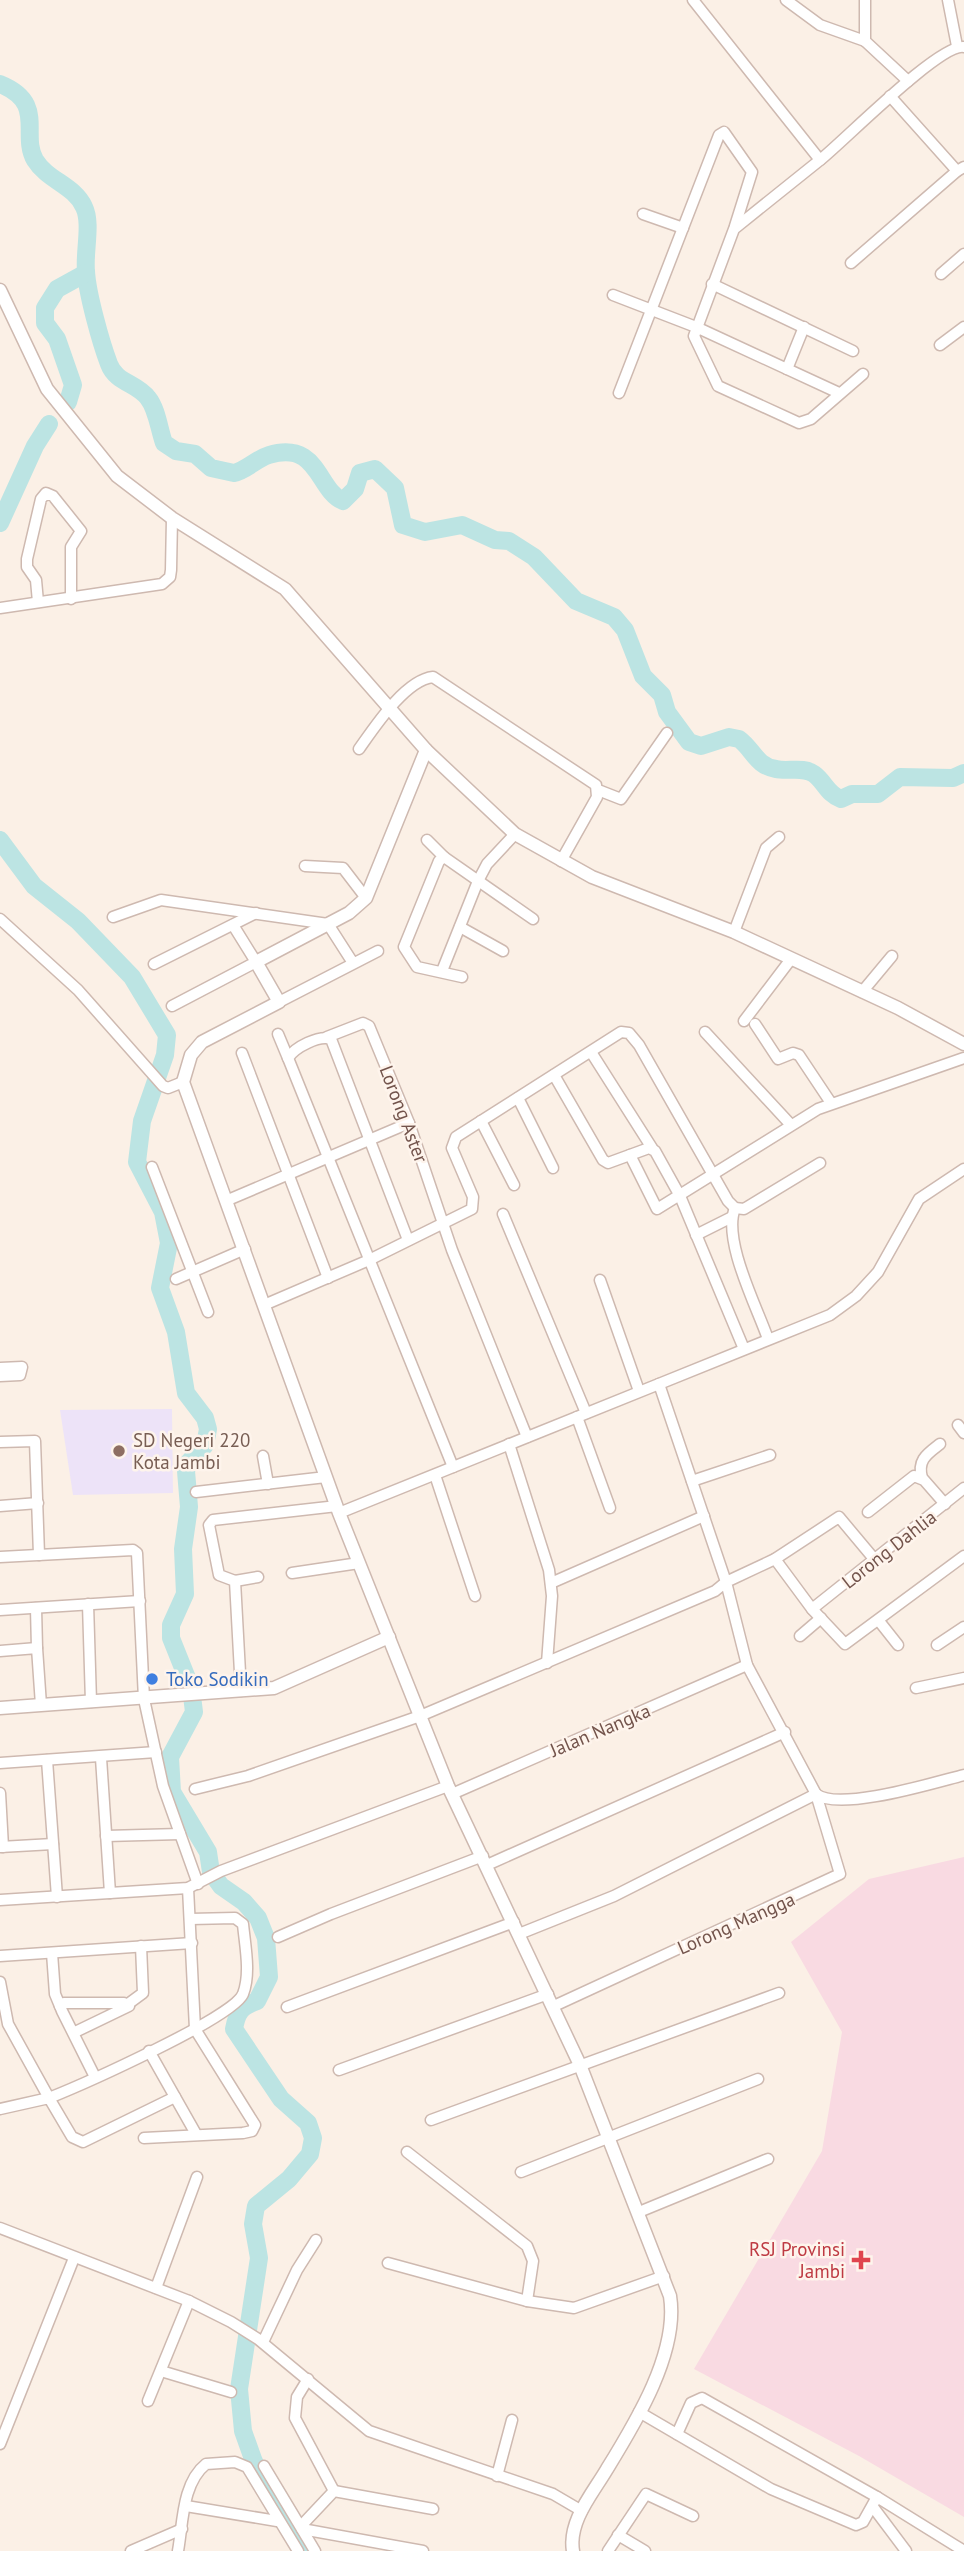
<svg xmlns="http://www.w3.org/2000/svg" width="964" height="2551" viewBox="0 0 964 2551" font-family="'PT Sans',sans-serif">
<rect width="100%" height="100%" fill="#fbf0e6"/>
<polygon fill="#ede3f8" points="172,1409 173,1493 73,1495 60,1410"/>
<polygon fill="#f9dae2" points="964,1857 964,2517 859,2456 694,2369 822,2151 842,2032 791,1942 869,1879"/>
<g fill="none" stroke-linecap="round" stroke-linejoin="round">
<g stroke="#bce4e3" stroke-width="18">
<path d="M0 84C47 103 20 134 35 160 48 181 74 185 84 207 92 223 84 252 86 271 87 293 101 343 109 364 116 383 137 383 148 398 157 409 159 429 164 443L176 451 195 454 211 468 234 473C247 470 256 459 269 455 319 440 317 490 343 501L355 489 360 473 375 469 395 488 403 525 425 532 462 525 495 540 509 541 534 557 576 601 614 617 625 630 643 676 662 695 667 712 689 742 701 746 729 737 739 739C753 749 756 766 776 769 788 772 803 766 814 774 825 782 827 794 841 799L852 794H878L900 777 953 778 964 773"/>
<polyline points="68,402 73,385 57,339 45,323 45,308 57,289 86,273"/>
<polyline points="0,523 35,446 49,424"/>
<path d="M0 840 34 886 78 921 132 977 167 1035 165 1055 142 1121 137 1162 163 1212 169 1243 160 1288 176 1332 186 1393 205 1418 208 1429 205 1445 189 1462 186 1471 189 1507 183 1549 185 1594 171 1625V1638L191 1688 194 1712 170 1757 172 1792 208 1852 211 1872 221 1886 244 1902 258 1918 266 1938 269 1977 257 2001C241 2007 237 2012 234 2029L281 2099 308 2123 313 2138 310 2154 289 2179 256 2206 253 2224 259 2258 239 2389 243 2431 253 2459 262 2480 305 2551"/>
</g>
<defs>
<g id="minor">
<path d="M693 0 820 160C844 141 940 43 964 47"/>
<polyline points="786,0 820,25 865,41"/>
<polyline points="865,0 865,41 908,81"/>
<polyline points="948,0 957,46"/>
<polyline points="890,96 957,171 964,167"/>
<polyline points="820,160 734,229 694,336 718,386 799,423 811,419 863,374"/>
<polyline points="643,214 683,228"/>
<polyline points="851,263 957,171"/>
<polyline points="941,274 964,254"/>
<polyline points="712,284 853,351"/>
<polyline points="613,295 696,327 839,393"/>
<polyline points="940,345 964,327"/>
<polyline points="787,369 804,327"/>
<polyline points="619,393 719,135 724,132 752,172 735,226"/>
<polyline points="38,602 36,580 27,567 27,559 41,499 46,493 53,496 81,531 71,547 71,599"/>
<polyline points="0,608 162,584 170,577 171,570 172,518"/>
<path d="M359 749C374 728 405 680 433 677L596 785 597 797 561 861"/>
<polyline points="598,790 621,799 667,733"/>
<polyline points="427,840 444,857"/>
<polyline points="305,866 343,868 366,898"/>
<polyline points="113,917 161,900 328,924 353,963"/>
<polyline points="0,919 78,990 163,1086 168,1088 183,1082"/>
<polyline points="460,927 503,951"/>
<polyline points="734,932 766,848 779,837"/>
<polyline points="154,964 256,913"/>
<polyline points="442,971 478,881 487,864 515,834"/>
<polyline points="462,977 417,967 404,947 439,861 444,857 533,919"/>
<polyline points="862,992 892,956"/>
<polyline points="279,1002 378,951"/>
<polyline points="172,1006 256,962 233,925"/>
<polyline points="744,1021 791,959"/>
<polyline points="755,1024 778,1059 793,1053 799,1055 831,1103"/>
<polyline points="705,1032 791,1125"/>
<polyline points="278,1034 288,1058"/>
<polyline points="327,1037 363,1023 369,1026 409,1123 452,1250 527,1437"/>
<polyline points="591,1052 652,1148"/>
<polyline points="242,1053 328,1278"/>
<polyline points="554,1075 603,1160 608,1163 649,1148 655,1151 680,1196 744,1349"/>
<polyline points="518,1098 553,1168"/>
<polyline points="481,1121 514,1185"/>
<polyline points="630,1155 657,1209 818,1109 964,1058"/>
<polyline points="152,1167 208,1312"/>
<polyline points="228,1200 409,1123"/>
<path d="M735 1208C722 1240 757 1307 768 1339"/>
<polyline points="503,1214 586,1413"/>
<polyline points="696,1235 732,1217"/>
<path d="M408 1240 331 1039C319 1035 295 1047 288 1058L453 1467"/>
<polyline points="176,1279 245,1249"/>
<polyline points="600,1280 639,1391"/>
<polyline points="264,1305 369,1260 472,1209 473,1197 452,1148 456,1137 621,1032 629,1033 639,1045 728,1201 735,1208 744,1209 820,1163"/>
<polyline points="0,1368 22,1367 20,1375 0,1376"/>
<polyline points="577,1417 610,1508"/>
<polyline points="958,1425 964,1433"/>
<polyline points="0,1442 35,1441 39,1555"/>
<polyline points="509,1444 549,1570 552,1596 547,1663"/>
<polyline points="263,1456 268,1484"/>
<polyline points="435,1475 475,1596"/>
<path d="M922 1478C917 1460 927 1454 940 1444"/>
<polyline points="692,1481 770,1455"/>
<polyline points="196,1492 326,1477"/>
<polyline points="0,1506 38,1503"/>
<polyline points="868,1512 914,1476 924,1480 945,1504"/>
<polyline points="339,1513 659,1384"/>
<polyline points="0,1557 133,1550 137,1553 144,1699 163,1786 198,1884"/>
<polyline points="775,1559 812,1609 845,1644 964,1556"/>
<polyline points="292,1573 359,1563"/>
<polyline points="235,1581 258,1577"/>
<polyline points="551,1583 704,1516"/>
<polyline points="88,1604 91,1702"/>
<polyline points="36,1608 37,1648"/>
<polyline points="812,1609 964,1488"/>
<polyline points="0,1610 140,1601"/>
<polyline points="879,1621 898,1645"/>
<polyline points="800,1636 821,1618"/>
<polyline points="937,1645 964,1627"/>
<polyline points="0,1651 37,1648 41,1705"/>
<polyline points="916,1688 964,1678"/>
<polyline points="241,1691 235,1581 219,1575 209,1525 213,1520 337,1506"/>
<polyline points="101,1758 110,1893"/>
<polyline points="47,1760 57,1897"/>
<polyline points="0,1763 156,1752"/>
<polyline points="195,1789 248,1776 420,1716 715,1591 726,1582 659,1384 830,1315 856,1296 878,1272 919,1199 964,1169"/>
<polyline points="0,1793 3,1847"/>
<polyline points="452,1794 747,1665"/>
<path d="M816 1794C839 1812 936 1782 964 1775"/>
<polyline points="106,1836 180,1834"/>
<polyline points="0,1847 53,1844"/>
<polyline points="487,1865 785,1732"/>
<polyline points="0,1900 188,1888 221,1871 448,1786"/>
<polyline points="519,1934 614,1896 816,1794"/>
<polyline points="278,1937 331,1914 483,1856"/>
<polyline points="52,1953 55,1994 60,2006"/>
<polyline points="0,1956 192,1943"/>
<path d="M0 1982 8 2024 49 2098C79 2086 233 2018 243 1994 251 1973 245 1946 243 1924L235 1918 190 1919"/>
<polyline points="128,2004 143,1993 141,1946"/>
<polyline points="554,2006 840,1874 816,1794 747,1665 726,1582 775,1559 839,1517 875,1560"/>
<polyline points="287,2007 514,1922"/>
<polyline points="73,2033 129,2006 124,2003 64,2003 60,2006 62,2011 95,2077"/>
<polyline points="149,2051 196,2134"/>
<polyline points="339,2070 548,1994"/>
<polyline points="0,2109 49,2098 72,2137 83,2142 175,2097"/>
<polyline points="431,2120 779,1993"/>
<polyline points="144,2138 243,2133 252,2131 255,2125 195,2029 188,1888"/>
<polyline points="407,2152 527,2246 533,2261 527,2301"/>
<polyline points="521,2172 758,2079"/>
<polyline points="639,2212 768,2159"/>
<polyline points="0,2228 189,2301 231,2322 258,2339 369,2431 553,2494 582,2511"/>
<polyline points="388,2263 527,2301 574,2308 664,2276"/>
<polyline points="156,2288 197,2177"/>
<polyline points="263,2342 297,2270 316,2240"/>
<polyline points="161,2371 231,2392"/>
<polyline points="308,2379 297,2397 295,2418 334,2491"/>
<polyline points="148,2401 189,2301"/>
<polyline points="639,2412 771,2489 856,2525 863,2522 877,2497"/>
<polyline points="677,2434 691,2403 702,2398 877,2497 964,2551"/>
<polyline points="0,2444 74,2258"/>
<polyline points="264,2466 315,2551"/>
<polyline points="497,2476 512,2420"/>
<polyline points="186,2506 277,2521"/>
<polyline points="873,2507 906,2551"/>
<polyline points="301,2526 334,2491 433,2509"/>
<polyline points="302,2529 423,2551"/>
<polyline points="618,2535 645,2551"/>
<polyline points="131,2551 182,2529"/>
<path d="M178 2551C183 2523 182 2483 206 2464L235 2462 247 2467 298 2551"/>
<polyline points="608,2551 646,2494 693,2516"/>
</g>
<g id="tertiary">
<polyline points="0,290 47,389 117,476 172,518 285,589 426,750 515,834 592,877 734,932 898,1008 964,1044"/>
<path d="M426 750 366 898 349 913 256 962 279 1002 202 1042 191 1055 183 1082 339 1513 448 1786 580 2065 670 2296C679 2352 636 2422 607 2469 593 2493 568 2521 573 2551"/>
<polyline points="0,1708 274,1688 389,1637"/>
</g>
</defs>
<use href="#minor" stroke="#ceb9b0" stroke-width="13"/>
<use href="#tertiary" stroke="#ceb9b0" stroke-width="15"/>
<use href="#minor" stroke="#fff" stroke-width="10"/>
<use href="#tertiary" stroke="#fff" stroke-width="12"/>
</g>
<circle fill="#8d6e63" stroke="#fef4ec" stroke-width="2.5" cx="119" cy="1451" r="7"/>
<circle fill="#3f7fe0" stroke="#fef4ec" stroke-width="2.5" cx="152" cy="1679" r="7"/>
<path fill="#e0444e" stroke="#fef4ec" stroke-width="2.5" d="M857.5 2249.5h7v7h7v7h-7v7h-7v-7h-7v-7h7z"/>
<g text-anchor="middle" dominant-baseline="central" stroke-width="5" stroke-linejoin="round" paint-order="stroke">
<g font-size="19" fill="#73544c" stroke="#fef4ec">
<text transform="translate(404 1114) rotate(69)">Lorong Aster</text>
<text transform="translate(889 1549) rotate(-38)">Lorong Dahlia</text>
<text transform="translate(600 1730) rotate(-23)">Jalan Nangka</text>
<text transform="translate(736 1923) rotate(-24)">Lorong Mangga</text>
</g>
<g font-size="19" fill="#785e54" stroke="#fef4ec" text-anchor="start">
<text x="133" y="1440">SD Negeri 220<tspan x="133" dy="22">Kota Jambi</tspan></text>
</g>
<g font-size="19" fill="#366cbe" stroke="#fef4ec" text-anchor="start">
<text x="166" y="1679">Toko Sodikin</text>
</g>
<g font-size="19" fill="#be3a42" stroke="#fef4ec" text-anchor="end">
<text x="845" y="2249">RSJ Provinsi<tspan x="845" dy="22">Jambi</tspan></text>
</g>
</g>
</svg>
